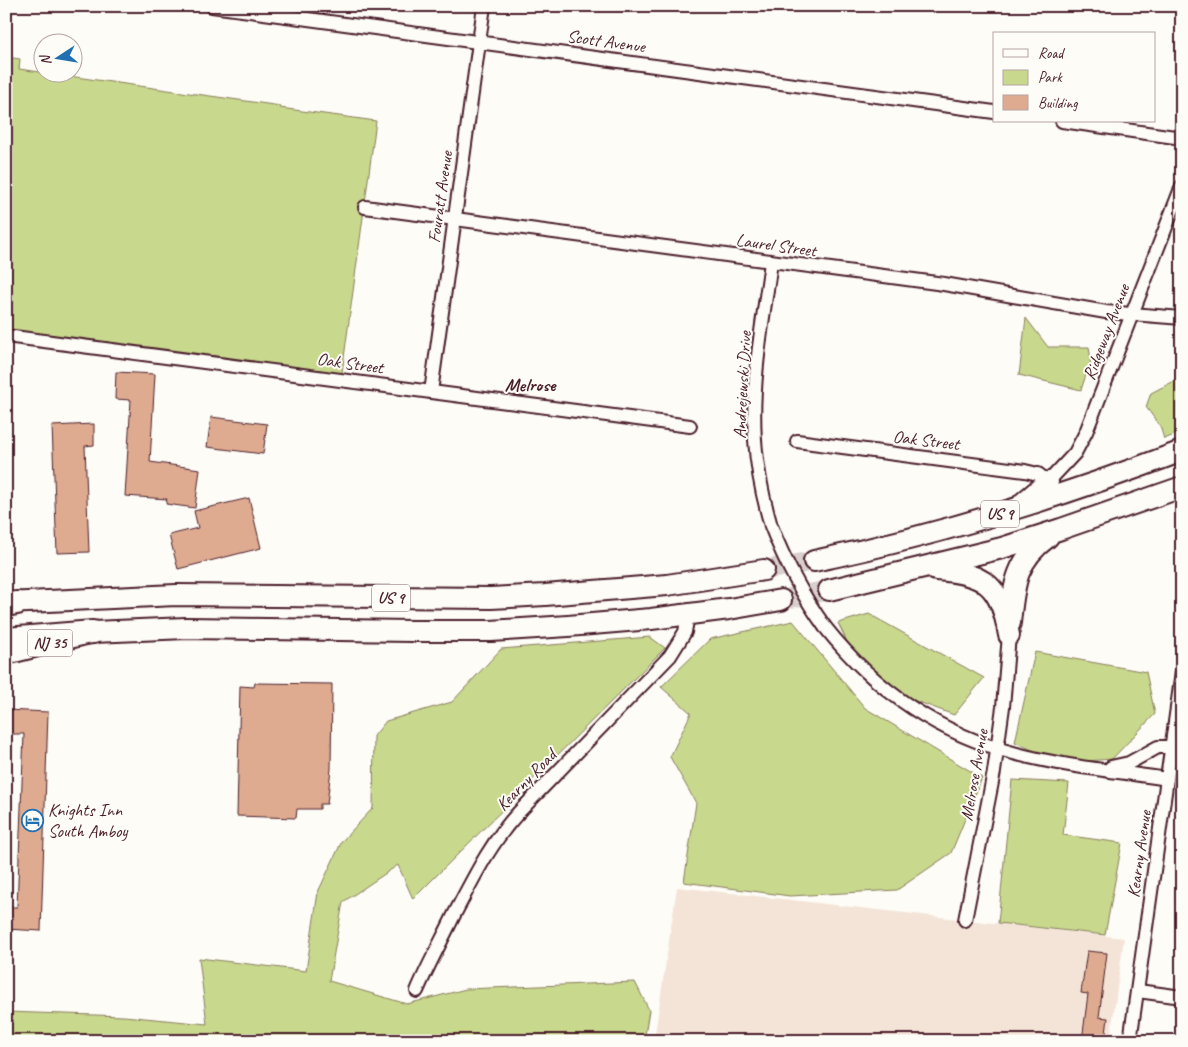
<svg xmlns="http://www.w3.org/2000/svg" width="1188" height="1047" viewBox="0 0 1188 1047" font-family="Caveat,sans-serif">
<rect width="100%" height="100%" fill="#fdfcf7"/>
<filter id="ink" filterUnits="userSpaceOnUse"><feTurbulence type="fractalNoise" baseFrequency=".02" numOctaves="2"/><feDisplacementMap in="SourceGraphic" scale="10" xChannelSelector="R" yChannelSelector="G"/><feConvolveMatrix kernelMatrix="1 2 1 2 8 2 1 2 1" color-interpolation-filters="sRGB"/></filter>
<g filter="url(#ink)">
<polygon fill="#f4e4d8" points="677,887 1124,938 1110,1041 654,1041"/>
<g fill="#c8d88d" stroke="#897c5c">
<polygon points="6,57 20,59 19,69 281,106 280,108 376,121 341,380 6,336"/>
<polygon points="1026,318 1048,347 1089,347 1091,360 1081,390 1019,375"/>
<polygon points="1182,377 1182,432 1164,439 1160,426 1146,407 1151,393"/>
<polygon points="869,614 984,678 954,715 867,683 838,623"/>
<polygon points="793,621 865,708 982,778 951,853 897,890 790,896 684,882 696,803 670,757 691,713 661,687 710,639"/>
<polygon points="650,637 665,648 413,899 398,865 343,902 329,981 407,1004 466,989 635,982 649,1010 644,1041 6,1041 6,1012 124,1016 207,1024 199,958 306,971 318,892 342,841 373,808 374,736 386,721 452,702 501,649"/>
<polygon points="1035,652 1146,672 1155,714 1112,759 1060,763 1015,742"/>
<polygon points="1012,780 1069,783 1063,835 1122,843 1105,935 998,923"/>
</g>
<g fill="#deab90" stroke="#4a1f2b">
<polygon points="116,372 155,374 150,462 200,469 195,508 166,504 167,499 125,496 131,400 115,399"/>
<polygon points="211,417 267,424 263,454 207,447"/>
<polygon points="94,424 94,445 85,446 89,552 57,553 52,426"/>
<polygon points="249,498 261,548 178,569 169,535 198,528 194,511"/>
<polygon points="255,683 332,684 331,769 327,804 320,804 320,809 297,809 296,818 237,816 240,686 254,687"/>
<polygon points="6,710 48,712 41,931 6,929 6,907 17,907 24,734 6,734"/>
<polygon points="1087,951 1107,953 1099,1017 1108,1018 1105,1041 1082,1041 1088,994 1081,993"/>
</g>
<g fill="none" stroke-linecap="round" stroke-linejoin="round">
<g stroke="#d9d0ce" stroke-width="20" stroke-dasharray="20 10" stroke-linecap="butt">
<polyline points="764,570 814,561"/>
<polyline points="781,600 829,590"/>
</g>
<defs>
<g id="minor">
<polyline points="212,6 994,112"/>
<polyline points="1062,121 1182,138"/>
<polyline points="365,207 944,284 1106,312 1182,318"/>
<polyline points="6,336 690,426"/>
<polyline points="431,392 484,6"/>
<polyline points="797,441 1025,471 1038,474 1048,482 1075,453 1086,432 1182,186"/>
<path d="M771 526C763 498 757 470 755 440 751 381 763 321 771 262"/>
<path d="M825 627C875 690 938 734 1017 754 1066 767 1117 771 1167 779"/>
<polyline points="1111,767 1129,763 1158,747 1171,747"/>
<polyline points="965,920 994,772 1003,707 1009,635"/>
<path d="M417 991C428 965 442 940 454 915 473 879 490 843 519 812L670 656 685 632 688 615"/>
<polyline points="1138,991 1182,997"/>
<polyline points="1130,1041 1182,672"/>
</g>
<g id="trunk">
<polyline points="1023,503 1048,482"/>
<path d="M814 561C940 535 1061 497 1182 451"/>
<path d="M936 570C987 574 1000 585 1009 635"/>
<polyline points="829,590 1002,548 1061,529 1182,487"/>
<polyline points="6,603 176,595 491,598 545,595 667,585 764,570"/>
<path d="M1010 623C1014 586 1015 561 1048 537"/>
<polyline points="6,654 93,632 186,628 412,631 491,631 568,626 651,619 729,609 781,600"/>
</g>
<g id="motorway">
<polyline points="6,605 17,603"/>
<polyline points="6,639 93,632"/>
</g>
</defs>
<use href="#minor" stroke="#4a1f2b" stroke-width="16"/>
<use href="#trunk" stroke="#4a1f2b" stroke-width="24"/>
<use href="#motorway" stroke="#4a1f2b" stroke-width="26"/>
<use href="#minor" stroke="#fdfcf7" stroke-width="12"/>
<use href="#trunk" stroke="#fdfcf7" stroke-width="20"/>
<use href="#motorway" stroke="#fdfcf7" stroke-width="22"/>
<defs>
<path id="minor-bridge" d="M771 526C785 562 802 595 825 627"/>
</defs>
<use href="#minor-bridge" stroke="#4a1f2b" stroke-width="16" stroke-linecap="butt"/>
<use href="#minor-bridge" stroke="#fdfcf7" stroke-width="12"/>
</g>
</g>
<defs>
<symbol id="hotel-ring" viewBox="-11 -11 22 22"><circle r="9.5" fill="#fdfcf7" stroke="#1f6fb2" stroke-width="1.5"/><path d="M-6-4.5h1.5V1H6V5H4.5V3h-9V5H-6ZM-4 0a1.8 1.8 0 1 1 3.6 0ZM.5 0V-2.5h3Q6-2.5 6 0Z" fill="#1f6fb2"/></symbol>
</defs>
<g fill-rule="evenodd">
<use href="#hotel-ring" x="20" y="808" width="25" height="25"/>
</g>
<g text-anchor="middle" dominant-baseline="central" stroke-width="4" stroke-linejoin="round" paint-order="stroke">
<g fill="#fdfcf7" stroke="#806168" stroke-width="1">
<rect x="981" y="500.5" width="38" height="27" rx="4"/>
<rect x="372" y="584.5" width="38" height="27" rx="4"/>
<rect x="27.5" y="629.5" width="45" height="27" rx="4"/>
</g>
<g font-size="16" font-weight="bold" fill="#4a1f2b">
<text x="1000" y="514">US 9</text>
<text x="391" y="598">US 9</text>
<text x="50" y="643">NJ 35</text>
</g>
<g font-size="18" fill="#4a1f2b" stroke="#fdfcf7">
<text transform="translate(606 41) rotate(8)">Scott Avenue</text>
<text transform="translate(440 197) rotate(-82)">Fouratt Avenue</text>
<text transform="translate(776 245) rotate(8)">Laurel Street</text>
<text transform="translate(1106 332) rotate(-69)">Ridgeway Avenue</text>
<text transform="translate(350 363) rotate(8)">Oak Street</text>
<text transform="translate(742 385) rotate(-87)">Andrejewski Drive</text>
<text transform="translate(926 440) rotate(7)">Oak Street</text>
<text transform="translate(974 775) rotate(-80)">Melrose Avenue</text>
<text transform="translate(526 780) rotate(-46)">Kearny Road</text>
<text transform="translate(1139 854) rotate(-82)">Kearny Avenue</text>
</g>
<g font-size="18" fill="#4a1f2b" stroke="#fdfcf7" text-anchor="start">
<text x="48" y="810">Knights Inn<tspan x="48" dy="21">South Amboy</tspan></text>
</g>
<g font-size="19" font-weight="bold" fill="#4a1f2b" stroke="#fdfcf7">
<text x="530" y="385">Melrose</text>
</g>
</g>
<rect width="1188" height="1047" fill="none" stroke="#fdfcf7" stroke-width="25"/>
<rect x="12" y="12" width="1163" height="1022" fill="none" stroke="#4a1f2b" stroke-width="2" filter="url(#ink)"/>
<rect x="993" y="32" width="162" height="90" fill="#fdfcf7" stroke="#b5a4a5"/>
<rect x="1003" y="49" width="25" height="8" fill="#fdfcf7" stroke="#b5a4a5"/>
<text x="1038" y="58" font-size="15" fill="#4a1f2b">Road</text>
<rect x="1003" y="70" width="25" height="15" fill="#c8d88d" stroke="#b5a4a5"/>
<text x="1038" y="82" font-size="15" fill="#4a1f2b">Park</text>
<rect x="1003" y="95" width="25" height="15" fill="#deab90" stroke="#b5a4a5"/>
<text x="1038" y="108" font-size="15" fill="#4a1f2b">Building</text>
<g transform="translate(58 58) rotate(258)"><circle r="24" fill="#fdfcf7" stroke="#b5a4a5"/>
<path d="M0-4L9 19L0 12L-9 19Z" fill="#1f6fb2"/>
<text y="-8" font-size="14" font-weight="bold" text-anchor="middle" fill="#4a1f2b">N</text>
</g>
</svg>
